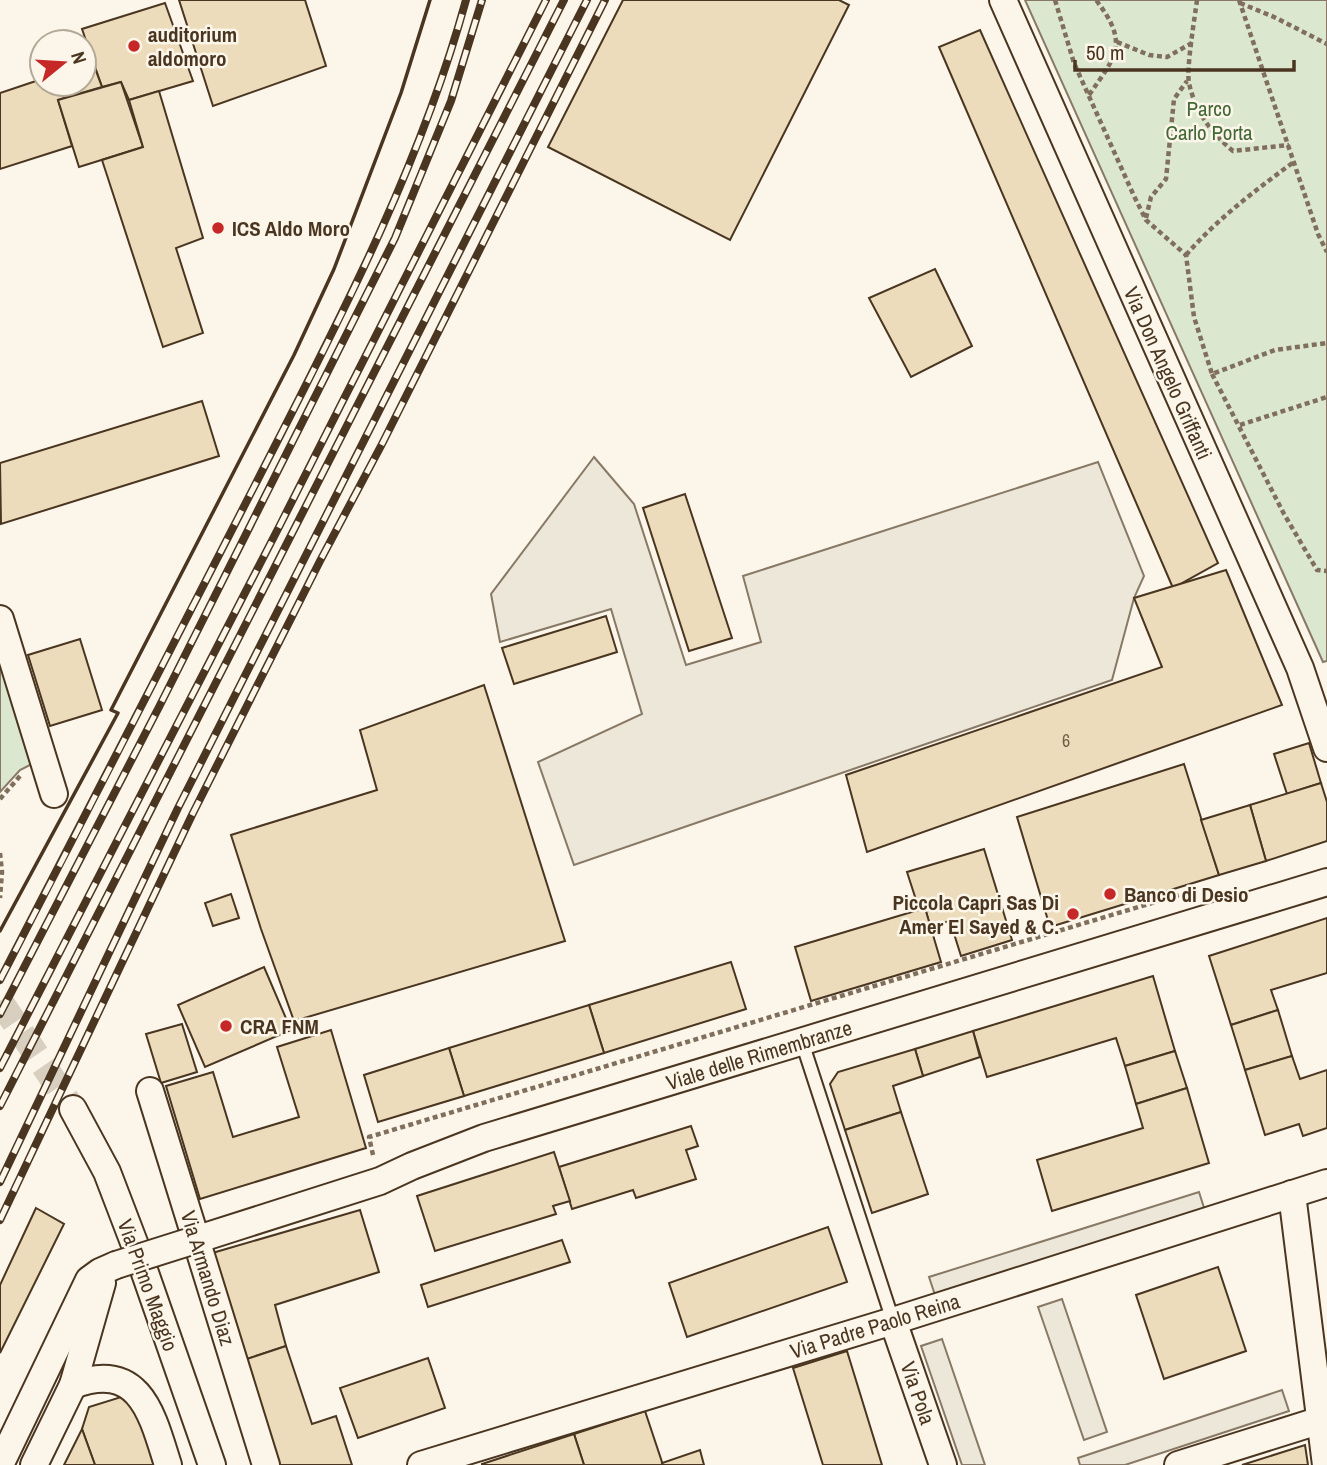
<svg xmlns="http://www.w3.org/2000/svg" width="1327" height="1465" viewBox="0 0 1327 1465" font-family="'Archivo Narrow',sans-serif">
<rect width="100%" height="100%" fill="#fbf6e9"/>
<g fill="#dce7d0" stroke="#887966" stroke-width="2">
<polygon points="1025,0 1327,0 1327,661 1323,662"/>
<polygon points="0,657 34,763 20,770 0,792"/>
</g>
<g fill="#ede7d9" stroke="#887966" stroke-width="2">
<polygon points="594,457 634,504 686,665 761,642 743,576 1098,462 1144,576 1134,598 1112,680 574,865 538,762 642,714 611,609 500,642 491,594"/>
<polygon points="1199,1192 1206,1214 936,1298 929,1277"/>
<polygon points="1062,1299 1107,1432 1084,1440 1038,1307"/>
<polygon points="942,1339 985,1465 962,1465 921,1346"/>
<polygon points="1282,1390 1289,1411 1125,1465 1080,1465 1078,1458"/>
</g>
<g fill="#ecdcbc" stroke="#4a3520" stroke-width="2">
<polygon points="179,0 305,0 326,66 213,106"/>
<polygon points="623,0 839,0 849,5 730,240 548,147"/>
<polygon points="165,3 193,81 129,100 121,82 102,87 82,29"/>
<polygon points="980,30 1218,563 1173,588 939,47"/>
<polygon points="93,63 102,87 58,100 72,146 0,169 0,93 42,79 42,84 84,84 84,66"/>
<polygon points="121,82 143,147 79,167 58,100"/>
<polygon points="159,91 203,238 176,248 203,333 163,347 102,160 143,147 129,100"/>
<polygon points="935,269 972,346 911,377 869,298"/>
<polygon points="202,401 219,456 1,524 0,463"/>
<polygon points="685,494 732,638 689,651 643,508"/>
<polygon points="1226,570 1282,705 867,852 846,775 1162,667 1134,598"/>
<polygon points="606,616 617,652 514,684 502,648"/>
<polygon points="80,639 102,710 50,726 28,655"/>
<polygon points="484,685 565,941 294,1021 261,929 231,835 377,790 360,730"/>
<polygon points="1309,743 1321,783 1287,794 1274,754"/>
<polygon points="1184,764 1219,875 1050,927 1017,817"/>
<polygon points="1321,783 1327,802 1327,841 1266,861 1250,805"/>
<polygon points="1250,805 1266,861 1219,875 1201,820"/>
<polygon points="984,849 1012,940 961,956 950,921 930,926 925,908 919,909 907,872"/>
<polygon points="231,894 239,918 213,926 205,903"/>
<polygon points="925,908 941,962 811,1001 795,947"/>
<polygon points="1327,918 1327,973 1271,990 1278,1010 1231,1025 1209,956"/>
<polygon points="731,962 746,1009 604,1053 589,1005"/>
<polygon points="264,967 291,1030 205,1067 178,1005"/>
<polygon points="1153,976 1175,1051 1125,1066 1116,1038 987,1077 973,1031"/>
<polygon points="589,1005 604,1053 464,1096 449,1048"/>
<polygon points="1278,1010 1292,1056 1245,1070 1231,1025"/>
<polygon points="182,1024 197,1072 161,1083 146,1034"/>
<polygon points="331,1030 366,1148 200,1199 166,1086 213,1072 233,1137 299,1117 277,1047"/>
<polygon points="973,1031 980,1057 923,1076 915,1049"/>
<polygon points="449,1048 464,1096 378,1122 364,1075"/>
<polygon points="915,1049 923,1076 893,1086 901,1112 845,1130 830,1084 838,1072"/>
<polygon points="1175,1051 1187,1088 1136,1104 1125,1066"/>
<polygon points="1292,1056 1300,1079 1327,1070 1327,1128 1303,1136 1299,1124 1265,1135 1245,1070"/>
<polygon points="1187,1088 1209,1163 1052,1211 1037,1160 1143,1128 1136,1104"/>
<polygon points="901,1112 928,1194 872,1213 845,1130"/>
<polygon points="691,1126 698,1146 686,1150 696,1179 636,1198 633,1190 572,1209 559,1167"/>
<polygon points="554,1152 570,1201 553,1206 556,1214 435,1251 417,1196"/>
<polygon points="36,1208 64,1224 0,1353 0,1285"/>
<polygon points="360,1210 379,1272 275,1305 286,1346 244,1360 209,1254"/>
<polygon points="828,1227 847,1282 687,1337 669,1283"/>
<polygon points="562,1240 570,1262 428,1307 421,1285"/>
<polygon points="1218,1267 1246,1351 1164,1379 1136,1295"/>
<polygon points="286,1346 312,1424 336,1416 352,1465 279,1465 244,1360"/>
<polygon points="847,1351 882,1465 823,1465 793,1368"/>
<polygon points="428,1358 445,1408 358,1438 340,1388"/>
<polygon points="121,1397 138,1410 157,1465 95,1465 82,1429 89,1407"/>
<polygon points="645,1411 663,1465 584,1465 574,1434"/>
<polygon points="82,1429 95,1465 64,1465"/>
<polygon points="574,1434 584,1465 482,1465 482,1464"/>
<polygon points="1305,1445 1308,1465 1242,1465"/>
<polygon points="700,1450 704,1465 663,1465 662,1463"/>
</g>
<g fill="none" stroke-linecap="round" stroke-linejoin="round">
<polyline stroke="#d8cfc1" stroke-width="26" stroke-dasharray="26 13" stroke-linecap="butt" points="0,1001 73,1109"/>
<defs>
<polyline id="service" points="802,1042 893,1321"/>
<g id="minor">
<polyline points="1003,0 1300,668 1327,748"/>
<polyline points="0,619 54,794"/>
<polyline points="150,1091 266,1465"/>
<polyline points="73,1109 107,1172 138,1253 212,1465"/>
<polyline points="1292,1194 1326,1465"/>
<polyline points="195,1240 380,1181 412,1166 484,1138 1327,882"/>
<polyline points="893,1321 943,1465"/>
<path d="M73 1385C140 1360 152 1414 168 1465"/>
<polyline points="0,1465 89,1280 100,1272 116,1265"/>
<polyline points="34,1465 73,1385 102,1283"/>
<polyline points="421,1465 893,1321 1327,1183"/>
<polyline points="1178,1465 1318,1421"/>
</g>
</defs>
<use href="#service" stroke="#4a3520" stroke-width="16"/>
<use href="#minor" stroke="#4a3520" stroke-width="30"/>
<g stroke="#7f6f5c" stroke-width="4.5" stroke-dasharray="5 3.5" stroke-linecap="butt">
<polyline points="1055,0 1074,63 1134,196 1146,220 1186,255 1194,317 1212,374 1275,350 1327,343"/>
<path d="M1197 0C1195 16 1186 69 1189 83 1195 111 1211 133 1233 151L1289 145"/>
<polyline points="1239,0 1318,234 1327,252"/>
<polyline points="1240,3 1274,17 1327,44"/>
<polyline points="1117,42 1149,55 1167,57 1192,43"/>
<path d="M1089 95C1117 55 1129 43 1096 0"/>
<polyline points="1146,218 1151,197 1166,179 1174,99 1187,81"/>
<path d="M1186 255C1218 218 1256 190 1295 161"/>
<polyline points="1212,374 1284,514 1317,570 1327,571"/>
<polyline points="1240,425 1327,397"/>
<polyline points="0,799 20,776"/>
<polyline points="0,853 2,872 0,898"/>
<polyline points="373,1155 369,1137 1192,891"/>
</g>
<use href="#service" stroke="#fbf6e9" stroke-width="12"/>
<use href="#minor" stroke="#fbf6e9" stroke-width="26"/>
<defs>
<g id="rail">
<path d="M0 980C86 815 170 650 255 485 335 328 419 171 466 0"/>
<polyline points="0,1014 159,707 395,238 451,101 482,0"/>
<polyline points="0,1068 280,525 546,0"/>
<polyline points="0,1106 564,0"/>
<polyline points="0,1182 178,808 587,0"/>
<polyline points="0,1220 192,815 320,561 382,444 605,0"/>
</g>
</defs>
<use href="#rail" stroke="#4a3520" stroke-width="8"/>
<use href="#rail" stroke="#fbf6e9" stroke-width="5" stroke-dasharray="16" stroke-linecap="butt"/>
<defs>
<polyline id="minor-bridge" points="116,1265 195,1240"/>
</defs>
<use href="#minor-bridge" stroke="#4a3520" stroke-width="30" stroke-linecap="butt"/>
<use href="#minor-bridge" stroke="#fbf6e9" stroke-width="26"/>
<polyline stroke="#4a3520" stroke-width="3.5" points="0,931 118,713 111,710 294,355 334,269 401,93 430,0"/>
</g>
<g fill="#c62828" stroke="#fbf6e9" stroke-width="2.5">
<circle cx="134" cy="46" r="7"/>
<circle cx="218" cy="228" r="7"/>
<circle cx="1110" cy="894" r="7"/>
<circle cx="1073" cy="914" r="7"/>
<circle cx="226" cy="1026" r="7"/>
</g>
<g text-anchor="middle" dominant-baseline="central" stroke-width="5" stroke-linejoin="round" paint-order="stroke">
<g font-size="18" fill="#725f47">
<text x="1066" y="740">6</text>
</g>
<g font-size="21" font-weight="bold" fill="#4a3520" stroke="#fbf6e9" text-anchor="start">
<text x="148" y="34">auditorium<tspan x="148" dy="24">aldomoro</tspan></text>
<text x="232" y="228">ICS Aldo Moro</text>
<text x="1124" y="894">Banco di Desio</text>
<text x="1059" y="902" text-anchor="end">Piccola Capri Sas Di<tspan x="1059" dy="24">Amer El Sayed &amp; C.</tspan></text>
<text x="240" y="1026">CRA FNM</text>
</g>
<g font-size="21" fill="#436837" stroke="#fbf6e9">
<text x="1209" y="108">Parco<tspan x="1209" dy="24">Carlo Porta</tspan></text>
</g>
<g font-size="21" fill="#4a3520" stroke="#fbf6e9">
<text transform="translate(1168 373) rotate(66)">Via Don Angelo Griffanti</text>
<text transform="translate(759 1055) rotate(-17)">Viale delle Rimembranze</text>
<text transform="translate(208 1278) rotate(73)">Via Armando Diaz</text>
<text transform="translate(148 1285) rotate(70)">Via Primo Maggio</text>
<text transform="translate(875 1326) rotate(-17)">Via Padre Paolo Reina</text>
<text transform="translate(918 1393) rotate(71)">Via Pola</text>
</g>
</g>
<g transform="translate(63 63) rotate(72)"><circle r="33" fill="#fbf6e9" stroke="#b4a999" stroke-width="2"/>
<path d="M0-5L12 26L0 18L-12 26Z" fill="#c62828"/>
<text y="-10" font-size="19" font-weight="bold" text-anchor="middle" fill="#4a3520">N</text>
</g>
<path d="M1075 60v10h219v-10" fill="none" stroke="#4a3520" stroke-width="3.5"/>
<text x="1086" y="60" font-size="21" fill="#4a3520" stroke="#fbf6e9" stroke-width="5" paint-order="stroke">50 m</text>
</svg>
